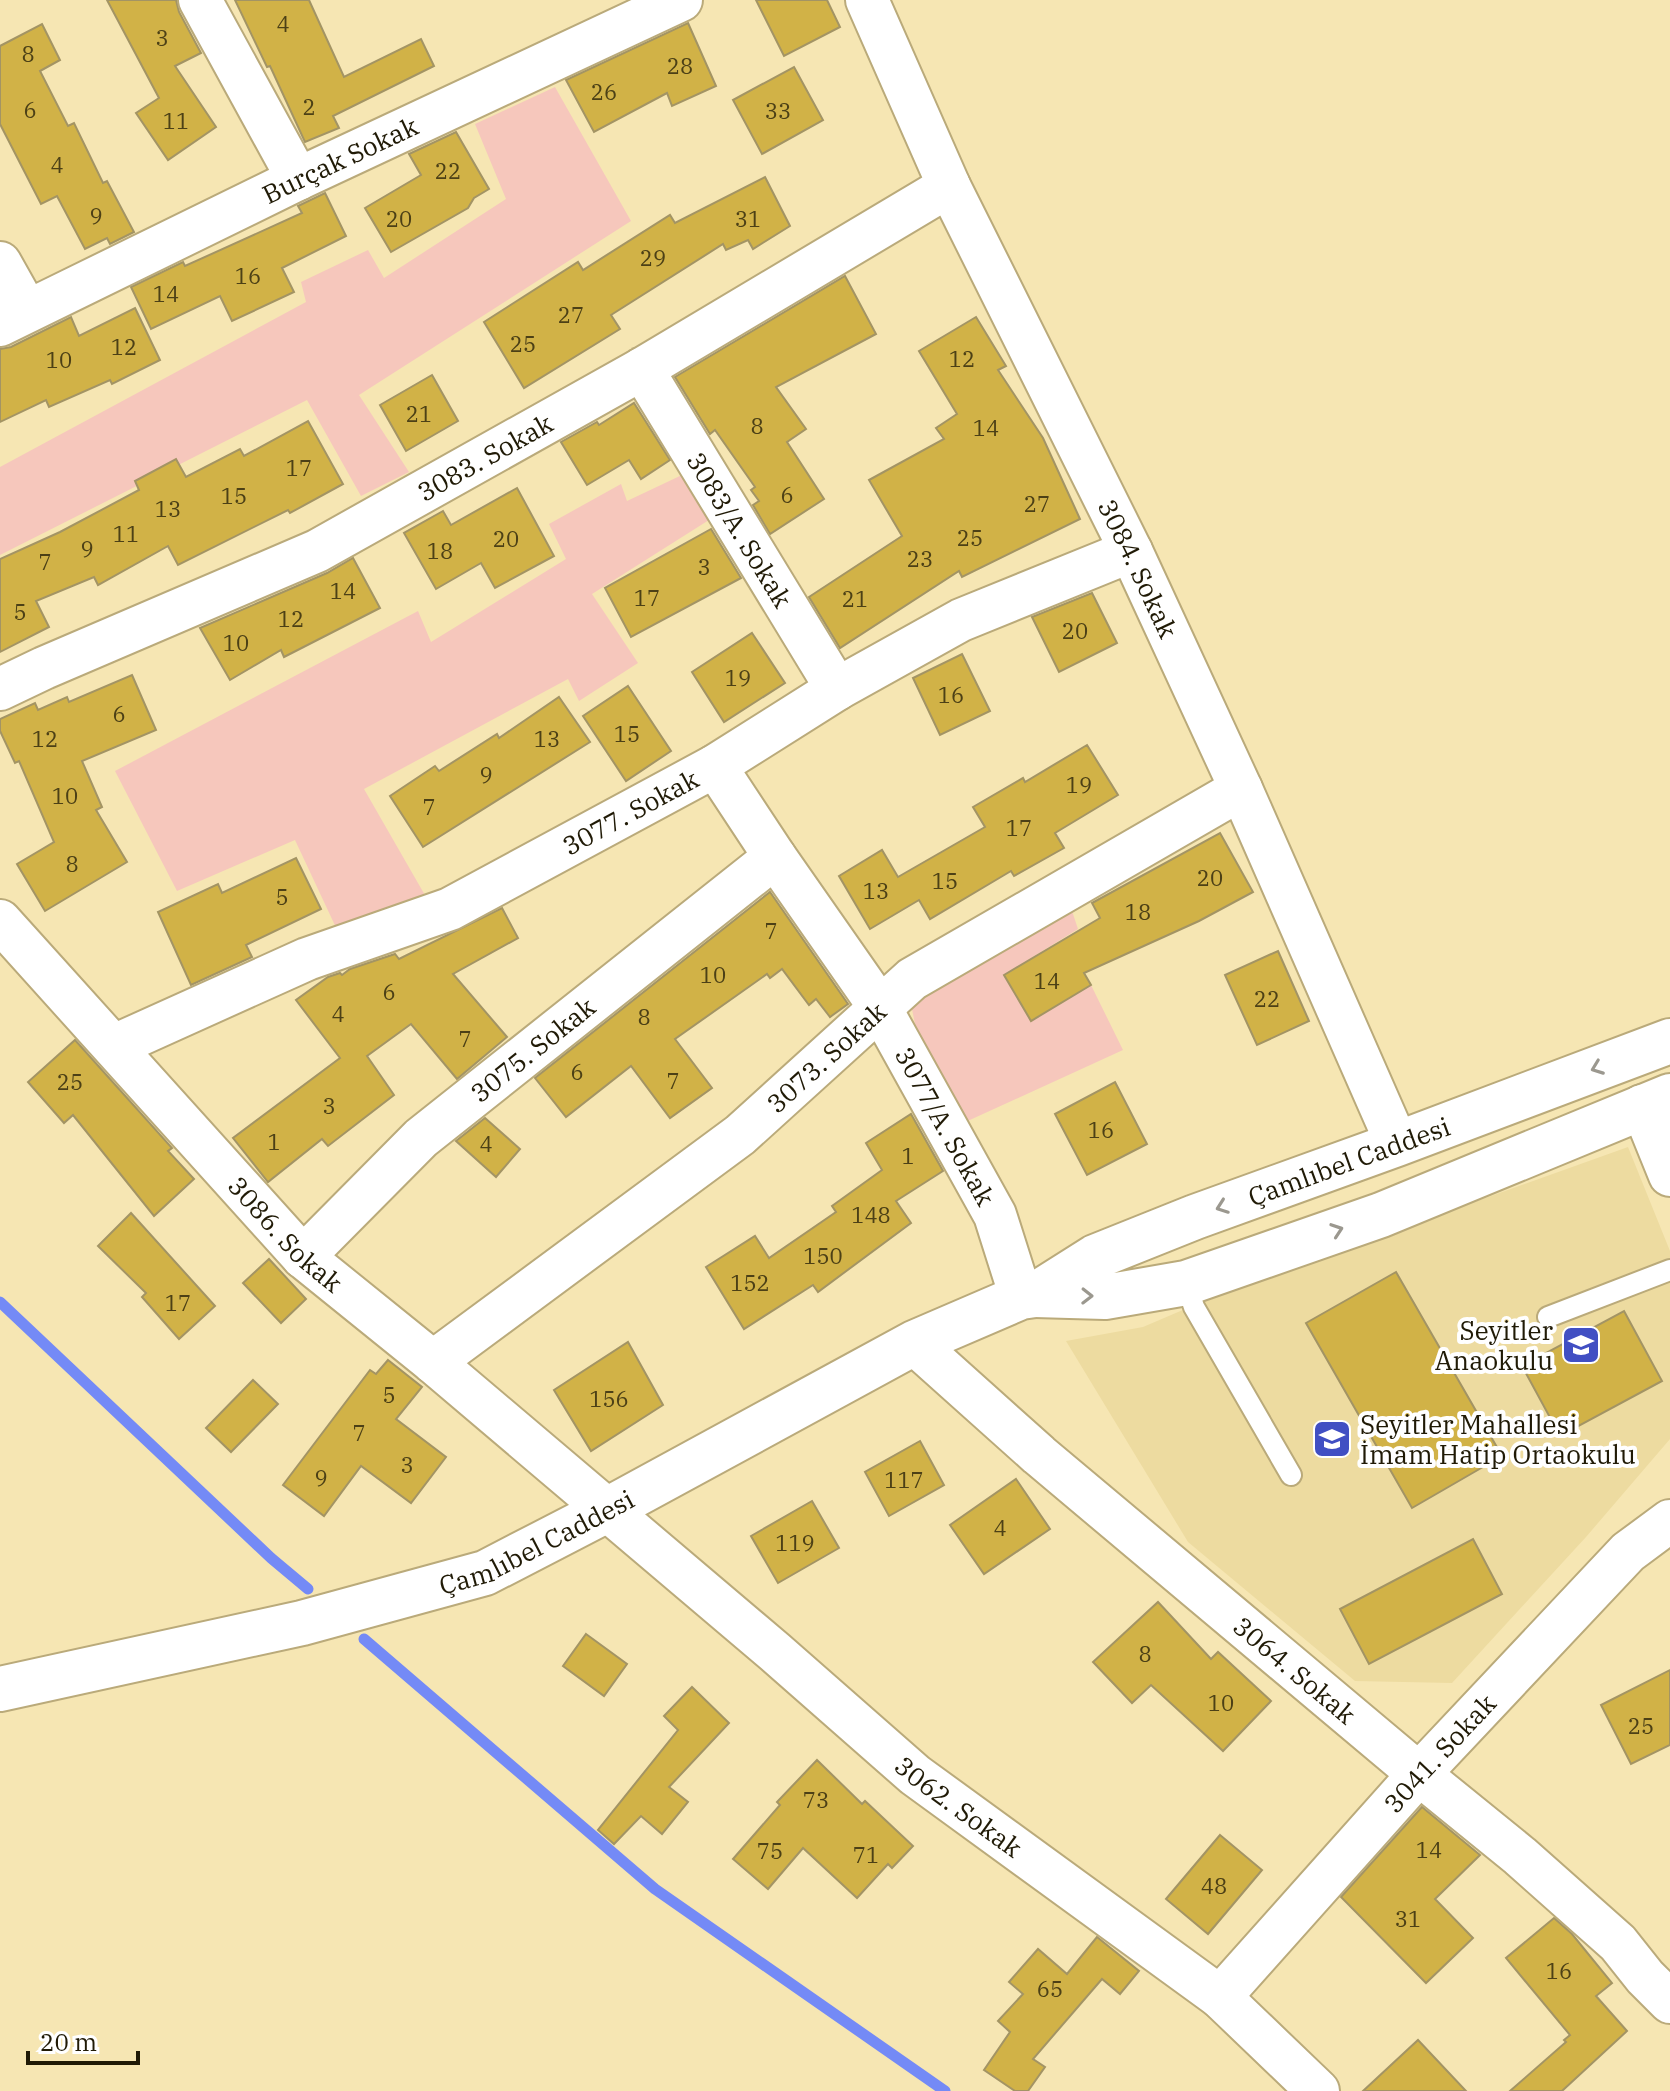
<svg xmlns="http://www.w3.org/2000/svg" width="1670" height="2091" viewBox="0 0 1670 2091" font-family="'IBM Plex Serif',serif">
<rect width="100%" height="100%" fill="#f6e6b3"/>
<polygon fill="#eddba0" points="1628,1147 1670,1251 1670,1439 1586,1537 1452,1683 1355,1681 1188,1542 1066,1341 1143,1327 1239,1286"/>
<g fill="#f6c7bc">
<polygon points="555,87 631,221 359,395 409,472 361,496 307,400 0,555 0,467 306,302 301,282 368,250 384,278 506,199 475,124"/>
<polygon points="682,475 709,520 592,594 638,663 579,701 568,679 364,789 426,897 339,934 295,840 177,891 115,771 418,611 431,642 566,559 549,524 621,484 627,501"/>
<polygon points="1071,908 1078,929 1004,975 1031,1021 1091,985 1123,1050 961,1124 915,1024 911,1004"/>
</g>
<g fill="none" stroke-linecap="round" stroke-linejoin="round">
<g stroke="#748af6" stroke-width="11">
<polyline points="0,1302 271,1558 308,1589"/>
<polyline points="364,1639 655,1889 945,2091"/>
</g>
</g>
<g fill="#d1b247" stroke="#a39464" stroke-width="2">
<polygon points="107,0 176,0 179,12 201,53 175,66 216,127 168,160 136,113 159,98"/>
<polygon points="235,0 309,0 344,77 421,39 434,66 333,116 339,128 305,142 270,66 267,67"/>
<polygon points="756,0 827,0 840,27 784,56"/>
<polygon points="688,23 716,86 672,106 667,93 594,132 566,80"/>
<polygon points="42,24 60,60 40,71 68,126 74,123 103,183 107,181 134,232 110,244 107,238 85,249 57,196 41,204 0,124 0,46"/>
<polygon points="794,67 823,120 762,154 733,100"/>
<polygon points="456,132 489,189 474,198 468,208 391,252 365,208 421,175 409,154"/>
<polygon points="765,177 790,226 753,249 748,240 726,250 723,244 611,315 620,329 524,388 484,322 578,262 583,270 670,215 675,223"/>
<polygon points="325,193 346,236 282,268 294,292 232,321 220,296 151,329 131,287 183,262 185,266 302,213 298,206"/>
<polygon points="845,276 876,334 776,387 806,429 787,442 824,499 770,534 753,505 759,501 751,490 755,487 715,430 710,434 675,377"/>
<polygon points="135,308 160,360 112,384 110,380 49,407 46,400 0,422 0,349 11,347 71,317 79,336"/>
<polygon points="976,317 1006,366 998,370 1043,438 1080,519 962,577 959,571 840,648 809,597 902,536 869,480 944,439 936,428 957,414 919,351"/>
<polygon points="432,375 458,421 406,451 380,405"/>
<polygon points="634,403 670,460 641,479 629,460 587,485 561,442 597,422 599,425"/>
<polygon points="308,421 343,484 290,513 288,510 178,565 168,546 98,585 94,577 36,601 49,627 0,652 0,559 60,532 139,490 135,481 176,459 186,477 240,449 244,456"/>
<polygon points="517,488 554,556 495,588 481,563 436,589 404,533 443,511 451,525"/>
<polygon points="711,529 741,578 631,637 605,588"/>
<polygon points="353,558 380,608 284,657 281,650 230,680 200,628 327,573"/>
<polygon points="1092,593 1117,643 1059,672 1032,617"/>
<polygon points="752,633 785,683 724,722 692,672"/>
<polygon points="962,654 990,711 940,735 913,678"/>
<polygon points="132,675 156,730 82,761 102,807 96,810 127,862 45,911 17,864 54,842 19,761 15,763 0,731 0,719 35,703 38,710 67,697 69,702"/>
<polygon points="628,686 671,751 626,781 583,716"/>
<polygon points="559,697 590,742 423,847 390,796 435,766 439,771 497,734 499,738"/>
<polygon points="1087,745 1118,795 1055,833 1064,848 1014,876 1011,871 930,919 919,900 870,929 839,876 882,850 898,877 985,827 973,807 1023,778 1025,782"/>
<polygon points="1220,833 1253,892 1199,921 1084,973 1091,985 1031,1021 1004,975 1100,918 1092,903"/>
<polygon points="296,858 321,909 246,945 252,957 191,985 158,912 218,884 222,893"/>
<polygon points="770,892 848,1004 830,1017 816,999 809,1005 782,969 770,978 767,974 675,1039 712,1088 670,1118 631,1066 566,1117 535,1078"/>
<polygon points="502,908 518,938 453,974 507,1037 457,1079 411,1024 367,1056 394,1095 328,1146 322,1139 268,1182 233,1138 340,1058 296,1000 328,977 340,973 342,975 350,969 395,954 399,959"/>
<polygon points="1278,951 1309,1021 1257,1045 1225,975"/>
<polygon points="75,1040 172,1148 168,1151 194,1179 154,1216 73,1115 64,1123 28,1082"/>
<polygon points="1115,1082 1147,1144 1087,1175 1055,1114"/>
<polygon points="911,1114 943,1171 896,1201 911,1223 818,1292 813,1285 744,1329 706,1267 755,1236 769,1258 836,1212 832,1206 882,1170 866,1143"/>
<polygon points="485,1118 520,1149 496,1177 456,1141"/>
<polygon points="131,1213 215,1306 179,1339 142,1297 146,1293 98,1246"/>
<polygon points="269,1259 306,1299 281,1323 243,1283"/>
<polygon points="1396,1272 1502,1456 1412,1508 1306,1323"/>
<polygon points="1624,1311 1662,1381 1560,1436 1522,1366"/>
<polygon points="628,1342 663,1405 591,1451 554,1390"/>
<polygon points="388,1360 422,1387 396,1419 446,1457 411,1503 361,1466 324,1516 283,1485 370,1370 376,1374"/>
<polygon points="253,1380 278,1404 231,1452 206,1428"/>
<polygon points="920,1441 944,1485 889,1516 865,1472"/>
<polygon points="1016,1479 1050,1529 984,1574 950,1525"/>
<polygon points="812,1501 839,1548 778,1583 751,1536"/>
<polygon points="1473,1539 1502,1594 1369,1664 1340,1609"/>
<polygon points="1158,1602 1211,1659 1218,1652 1271,1701 1223,1751 1151,1685 1132,1703 1093,1662"/>
<polygon points="586,1634 627,1664 604,1696 563,1666"/>
<polygon points="1670,1670 1670,1745 1631,1764 1601,1705"/>
<polygon points="692,1687 729,1723 669,1787 688,1802 662,1834 641,1816 614,1844 598,1830 678,1730 664,1716"/>
<polygon points="817,1760 862,1804 865,1801 913,1846 892,1868 888,1864 857,1898 803,1848 768,1889 733,1859 780,1805 777,1802"/>
<polygon points="1422,1807 1480,1855 1435,1899 1473,1938 1426,1983 1341,1897"/>
<polygon points="1220,1835 1262,1870 1208,1934 1166,1899"/>
<polygon points="1554,1918 1572,1934 1612,1983 1596,1996 1627,2031 1562,2091 1510,2091 1566,2042 1564,2040 1570,2035 1506,1958"/>
<polygon points="1097,1937 1139,1971 1120,1994 1102,1979 1033,2059 1045,2067 1028,2091 1015,2091 984,2070 1010,2032 998,2021 1023,1994 1009,1982 1038,1949 1067,1974"/>
<polygon points="1418,2040 1466,2091 1363,2091"/>
</g>
<g fill="none" stroke-linecap="round" stroke-linejoin="round">
<defs>
<g id="service">
<polyline points="1186,1283 1194,1307 1291,1475"/>
<polyline points="1548,1317 1670,1270"/>
</g>
<g id="minor">
<polyline points="200,0 298,179"/>
<path id="s1" d="M867 0 949 186 1131 551 1241 789 1397 1144"/>
<polyline points="0,263 27,311"/>
<path id="s2" d="M0 325 298 179 681 0"/>
<path id="s3" d="M642 369 837 689"/>
<path id="s4" d="M0 689 44 668 317 551 642 369 949 186"/>
<path id="s5" d="M715 766 775 857 879 1006 995 1215 1021 1297"/>
<path id="s6" d="M0 921 303 1257 433 1362 775 1652 915 1775 1220 1997 1318 2091"/>
<path id="s7" d="M114 1046 307 959 450 909 715 766 837 689 961 620 1131 551"/>
<polyline points="1642,1106 1670,1175"/>
<path id="s8" d="M303 1257 421 1138 775 857"/>
<path id="s9" d="M914 1343 1039 1455 1419 1774 1520 1856 1618 1943 1645 1977 1670 2002"/>
<path id="s10" d="M433 1362 740 1135 912 979 1241 789"/>
<path id="s11" d="M1220 1997 1419 1774 1628 1552 1670 1521"/>
</g>
<g id="tertiary">
<polyline points="1670,1041 1397,1144 1195,1217 1095,1257 1035,1295 1105,1297 1186,1283 1381,1215 1670,1096"/>
<path id="s12" d="M0 1689 302 1623 485 1573 607 1510 914 1343 1021 1297 1035 1295"/>
</g>
</defs>
<use href="#service" stroke="#baaa7a" stroke-width="24"/>
<use href="#minor" stroke="#baaa7a" stroke-width="46"/>
<use href="#tertiary" stroke="#baaa7a" stroke-width="48"/>
<use href="#service" stroke="#fff" stroke-width="20"/>
<use href="#minor" stroke="#fff" stroke-width="42"/>
<use href="#tertiary" stroke="#fff" stroke-width="44"/>
</g>
<defs><path id="oneway-chevron" d="M-2-3.5L2.5 0L-2 3.5" fill="none" stroke-width="1.6" stroke-linecap="round" stroke-linejoin="round" transform="scale(2)"/></defs>
<g stroke="#9b988f">
<use href="#oneway-chevron" transform="translate(1597 1068) rotate(159)"/>
<use href="#oneway-chevron" transform="translate(1222 1207) rotate(160)"/>
<use href="#oneway-chevron" transform="translate(1337 1230) rotate(-19)"/>
<use href="#oneway-chevron" transform="translate(1087 1296) rotate(1)"/>
</g>
<defs>
<symbol id="school-square" viewBox="-11 -11 22 22"><rect x="-9" y="-9" width="18" height="18" rx="4" fill="#414fc3" stroke="#fff"/><path d="M0-5L7-2L0 1L-7-2ZM-4 1L0 2.5L4 1V4Q0 6-4 4Z" fill="#fff"/></symbol>
</defs>
<g fill-rule="evenodd">
<use href="#school-square" x="1559" y="1323" width="44" height="44"/>
<use href="#school-square" x="1310" y="1417" width="44" height="44"/>
</g>
<g text-anchor="middle" dominant-baseline="central" stroke-width="8" stroke-linejoin="round" paint-order="stroke">
<g font-size="22" fill="#4c4016">
<text x="283" y="23">4</text>
<text x="162" y="37">3</text>
<text x="28" y="53">8</text>
<text x="680" y="65">28</text>
<text x="604" y="91">26</text>
<text x="309" y="106">2</text>
<text x="30" y="109">6</text>
<text x="778" y="110">33</text>
<text x="176" y="120">11</text>
<text x="57" y="164">4</text>
<text x="448" y="170">22</text>
<text x="96" y="215">9</text>
<text x="399" y="218">20</text>
<text x="748" y="218">31</text>
<text x="653" y="257">29</text>
<text x="248" y="275">16</text>
<text x="166" y="293">14</text>
<text x="571" y="314">27</text>
<text x="523" y="343">25</text>
<text x="124" y="346">12</text>
<text x="962" y="358">12</text>
<text x="59" y="359">10</text>
<text x="419" y="413">21</text>
<text x="757" y="425">8</text>
<text x="986" y="427">14</text>
<text x="299" y="467">17</text>
<text x="787" y="494">6</text>
<text x="234" y="495">15</text>
<text x="1037" y="503">27</text>
<text x="168" y="508">13</text>
<text x="126" y="533">11</text>
<text x="970" y="537">25</text>
<text x="506" y="538">20</text>
<text x="87" y="548">9</text>
<text x="440" y="550">18</text>
<text x="920" y="558">23</text>
<text x="45" y="561">7</text>
<text x="704" y="566">3</text>
<text x="343" y="590">14</text>
<text x="647" y="597">17</text>
<text x="855" y="598">21</text>
<text x="20" y="611">5</text>
<text x="291" y="618">12</text>
<text x="1075" y="630">20</text>
<text x="236" y="642">10</text>
<text x="738" y="677">19</text>
<text x="951" y="694">16</text>
<text x="119" y="713">6</text>
<text x="627" y="733">15</text>
<text x="45" y="738">12</text>
<text x="547" y="738">13</text>
<text x="486" y="774">9</text>
<text x="1079" y="784">19</text>
<text x="65" y="795">10</text>
<text x="429" y="806">7</text>
<text x="1019" y="827">17</text>
<text x="72" y="863">8</text>
<text x="1210" y="877">20</text>
<text x="945" y="880">15</text>
<text x="876" y="890">13</text>
<text x="282" y="896">5</text>
<text x="1138" y="911">18</text>
<text x="771" y="930">7</text>
<text x="713" y="974">10</text>
<text x="1047" y="980">14</text>
<text x="389" y="991">6</text>
<text x="1267" y="998">22</text>
<text x="338" y="1013">4</text>
<text x="644" y="1016">8</text>
<text x="465" y="1038">7</text>
<text x="577" y="1071">6</text>
<text x="673" y="1080">7</text>
<text x="70" y="1081">25</text>
<text x="329" y="1105">3</text>
<text x="1101" y="1129">16</text>
<text x="274" y="1141">1</text>
<text x="486" y="1143">4</text>
<text x="908" y="1155">1</text>
<text x="871" y="1214">148</text>
<text x="823" y="1255">150</text>
<text x="750" y="1282">152</text>
<text x="178" y="1302">17</text>
<text x="389" y="1394">5</text>
<text x="609" y="1398">156</text>
<text x="359" y="1432">7</text>
<text x="407" y="1464">3</text>
<text x="321" y="1477">9</text>
<text x="904" y="1479">117</text>
<text x="1000" y="1527">4</text>
<text x="795" y="1542">119</text>
<text x="1145" y="1653">8</text>
<text x="1221" y="1702">10</text>
<text x="1641" y="1725">25</text>
<text x="816" y="1799">73</text>
<text x="1429" y="1849">14</text>
<text x="770" y="1850">75</text>
<text x="866" y="1854">71</text>
<text x="1214" y="1885">48</text>
<text x="1408" y="1918">31</text>
<text x="1559" y="1970">16</text>
<text x="1050" y="1988">65</text>
</g>
<g font-size="26" fill="#201a06" stroke="#fff">
<text stroke="none"><textPath href="#s2" startOffset="378">Burçak Sokak</textPath></text>
<text stroke="none"><textPath href="#s4" startOffset="538">3083. Sokak</textPath></text>
<text stroke="none"><textPath href="#s3" startOffset="188">3083/A. Sokak</textPath></text>
<text stroke="none"><textPath href="#s1" startOffset="630">3084. Sokak</textPath></text>
<text stroke="none"><textPath href="#s7" startOffset="568">3077. Sokak</textPath></text>
<text stroke="none"><textPath href="#s8" startOffset="310">3075. Sokak</textPath></text>
<text stroke="none"><textPath href="#s10" startOffset="498">3073. Sokak</textPath></text>
<text stroke="none"><textPath href="#s5" startOffset="428">3077/A. Sokak</textPath></text>
<text transform="translate(1349 1161) rotate(-20)">Çamlıbel Caddesi</text>
<text stroke="none"><textPath href="#s6" startOffset="424">3086. Sokak</textPath></text>
<text stroke="none"><textPath href="#s12" startOffset="558">Çamlıbel Caddesi</textPath></text>
<text stroke="none"><textPath href="#s9" startOffset="502">3064. Sokak</textPath></text>
<text stroke="none"><textPath href="#s11" startOffset="328">3041. Sokak</textPath></text>
<text stroke="none"><textPath href="#s6" startOffset="1308">3062. Sokak</textPath></text>
</g>
<g font-size="26" fill="#201a06" stroke="#fff" text-anchor="end">
<text x="1553" y="1330">Seyitler<tspan x="1553" dy="30">Anaokulu</tspan></text>
<text x="1360" y="1424" text-anchor="start">Seyitler Mahallesi<tspan x="1360" dy="30">İmam Hatip Ortaokulu</tspan></text>
</g>
</g>
<path d="M28 2051v12h110v-12" fill="none" stroke="#201a06" stroke-width="4"/>
<text x="40" y="2051" font-size="24" fill="#201a06" stroke="#ffffff" stroke-width="6" paint-order="stroke">20 m</text>
</svg>
